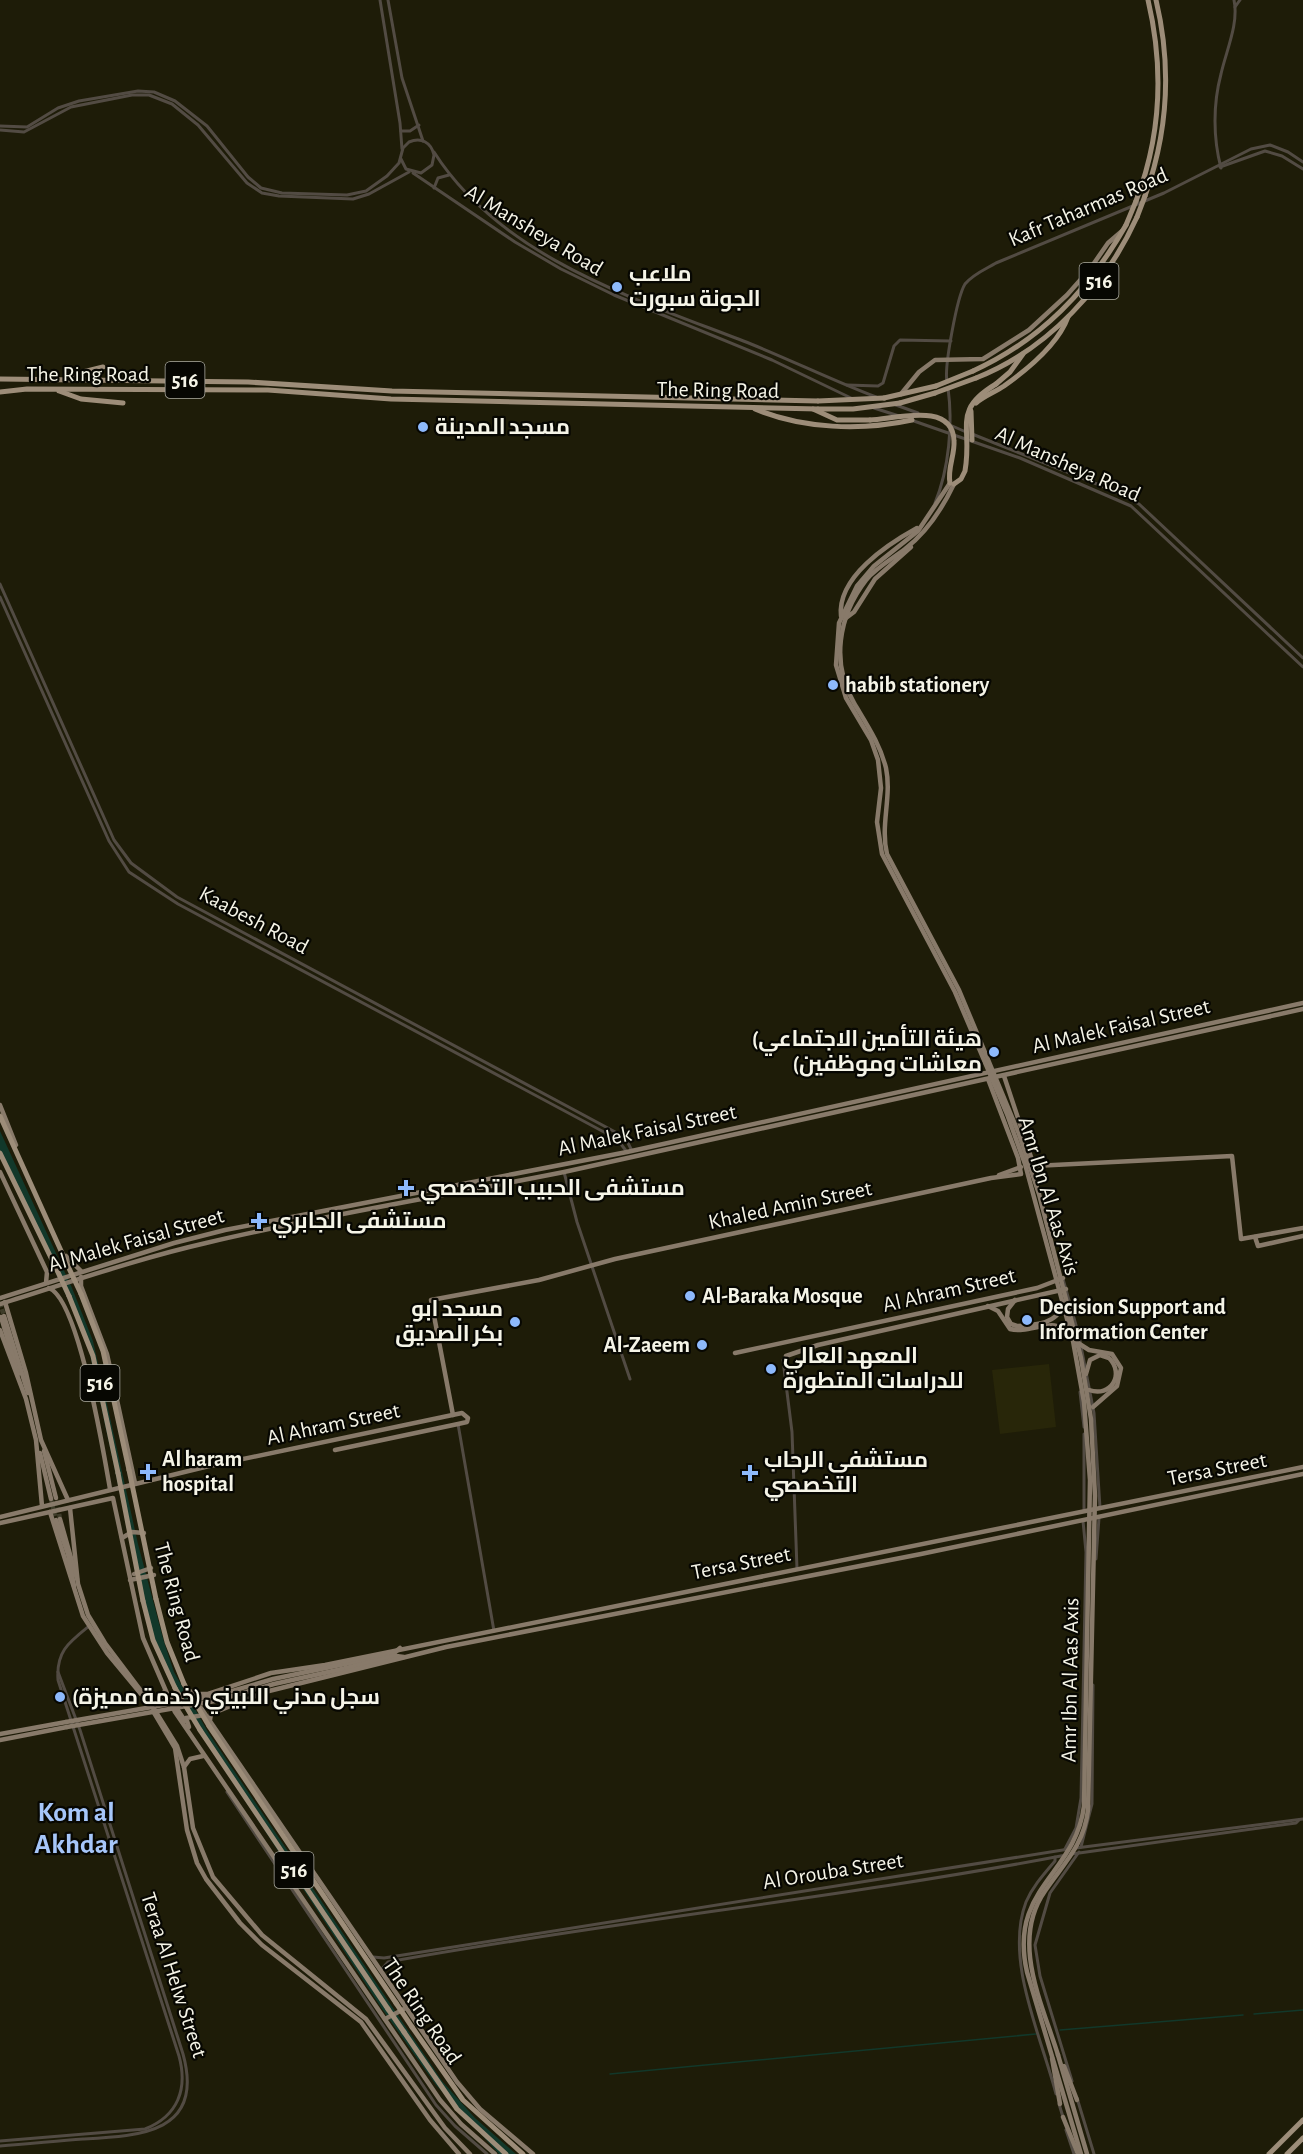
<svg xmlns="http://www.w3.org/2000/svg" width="1303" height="2154" viewBox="0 0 1303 2154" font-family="'Alegreya Sans',Cairo,sans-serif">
<rect width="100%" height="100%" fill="#1e1c08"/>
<polygon fill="#282609" points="1049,1364 1056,1427 1000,1434 992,1370"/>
<polygon fill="#12382a" points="0,1131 72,1288 93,1341 138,1544 164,1642 174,1672 208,1732 442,2081 475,2118 516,2154 499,2154 436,2085 382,2009 177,1697 149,1629 87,1341 0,1152"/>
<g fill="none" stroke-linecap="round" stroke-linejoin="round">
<g stroke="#12382a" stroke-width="1.5">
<polyline points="1254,2014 1303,2010"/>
<polyline points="1060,2030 1243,2015"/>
<polyline points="610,2074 1036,2034"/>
</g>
<g stroke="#3e3c29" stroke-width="4.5" stroke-dasharray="4.5 2" stroke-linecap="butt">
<polyline points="0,1303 4,1316"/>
<polyline points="51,1499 56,1520"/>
<polyline points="57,1501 60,1519"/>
</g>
<g stroke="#524b43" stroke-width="3">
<polyline points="380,0 400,123 402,149"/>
<polyline points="388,0 402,78 423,141"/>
<polyline points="1235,7 1240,0"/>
<path d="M0 126 27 127 58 108 79 101 138 91 154 92 175 101 207 126 248 177 261 188 282 193 347 195 366 191 387 176 399 163 403 148 409 142C421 137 431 142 434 155L432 165 421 173 406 169 401 159"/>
<polyline points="0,130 24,132 71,107 132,95 149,95 172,104 198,125 247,183 262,193 279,196 353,199 369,194 409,172"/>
<polyline points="401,131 410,131 419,125"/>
<path d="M434 152C502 259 639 300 751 344 793 361 834 381 876 397"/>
<polyline points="1220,167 1265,151 1282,156 1303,169"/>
<path d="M1221 168C1213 138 1213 104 1221 74 1226 51 1239 24 1234 0"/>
<polyline points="413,173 515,242 561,269 614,295 772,360 851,398"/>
<polyline points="434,188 438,178 449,175"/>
<path d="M947 382C944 367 957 297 965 284 973 274 986 269 996 263L1164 193 1251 149 1270 145 1288 152 1303 162"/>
<polyline points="847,385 878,386 883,383 894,346 900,340 951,341"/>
<polyline points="896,405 918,413"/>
<polyline points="874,408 899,416"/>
<polyline points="911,420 1020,458 1131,506 1303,667"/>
<polyline points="950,425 966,432"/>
<polyline points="972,434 1112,490 1139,504 1303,658"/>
<path d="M935 503C949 469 953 424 948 388"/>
<polyline points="0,584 114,840 131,863 177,897 619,1134 628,1143 632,1151"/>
<polyline points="0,597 109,841 129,872 178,904 617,1139 627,1152"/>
<polyline points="564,1172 577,1222 630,1379"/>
<polyline points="1063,1279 1079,1336 1094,1413 1100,1508"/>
<polyline points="786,1356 783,1360 792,1432 797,1569"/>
<polyline points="1080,1392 1084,1427"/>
<polyline points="458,1424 494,1631"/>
<polyline points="1084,1511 1084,1434"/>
<polyline points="1096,1559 1099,1518"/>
<polyline points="227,1792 436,2105 455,2126 487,2154"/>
<polyline points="1081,1847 1092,1804 1093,1685"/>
<polyline points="1076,1848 1303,1819"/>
<polyline points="1065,1849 1076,1828 1081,1798 1086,1552 1083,1521"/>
<polyline points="1072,1854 1296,1823 1299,1820"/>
<path d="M1055 1857V1861C1044 1874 1033 1886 1026 1902 1004 1960 1042 2038 1056 2094"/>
<polyline points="373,1957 384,1958 1069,1849"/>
<path d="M381 1970 388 1962C613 1921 841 1898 1066 1855"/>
<polyline points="1072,2081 1040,1976 1035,1945 1050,1893 1079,1852"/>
<polyline points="1077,2098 1094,2154"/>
<polyline points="1059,2104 1063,2117"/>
<polyline points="1066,2130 1074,2154"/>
<path d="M0 2141 145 2129C178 2116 188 2089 179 2056L58 1680C56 1652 68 1643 88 1627"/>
<path d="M0 2146C28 2144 56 2141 83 2139 140 2136 205 2133 183 2054L80 1730 58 1672"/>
</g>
<g stroke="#887a6a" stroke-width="4.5">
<polyline points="901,394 919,372 935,360 983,359 1029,330 1067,295 1090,269 1108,243 1122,231"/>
<path d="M841 616C837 577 888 544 917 528"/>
<polyline points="846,618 854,612 875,579 911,547"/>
<polyline points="1004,1076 1034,1166 1232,1156 1241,1239 1303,1228"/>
<polyline points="0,1105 16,1145"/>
<polyline points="0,1172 47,1272 46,1283"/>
<polyline points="999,1175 1021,1167"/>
<polyline points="1255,1237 1258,1246 1303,1236"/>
<polyline points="66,1256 81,1271"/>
<polyline points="81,1277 81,1286 107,1354 135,1483"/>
<path d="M49 1288C79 1300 104 1455 110 1489"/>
<polyline points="0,1298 174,1243 225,1230 627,1152 1303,1003"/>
<polyline points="5,1302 26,1373 41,1440 68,1500"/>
<path d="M0 1304C68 1283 136 1259 206 1243 324 1215 444 1196 564 1172L1303 1009"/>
<polyline points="4,1316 28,1393"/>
<polyline points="1,1317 18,1374"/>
<polyline points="0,1330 26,1399 36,1440 42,1506"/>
<polyline points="735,1353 1037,1288 1063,1278"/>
<polyline points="786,1356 818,1345 1066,1289"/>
<polyline points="453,1415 431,1300 539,1280 615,1259 991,1178 1021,1174 1018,1158 988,1079"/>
<polyline points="44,1451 56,1498"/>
<polyline points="40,1453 51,1499"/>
<polyline points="70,1508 78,1584 88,1615 105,1643 151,1704 177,1746 184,1767 193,1828 213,1877 262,1935 366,2019 445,2128 470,2154"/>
<polyline points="50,1512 83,1616 107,1653 141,1694"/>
<polyline points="0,1517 205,1467 462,1413 468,1418 467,1422 458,1424 335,1450"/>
<polyline points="60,1519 77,1579"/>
<polyline points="56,1520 68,1554 74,1586"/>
<polyline points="0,1523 113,1498 143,1638 175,1712 440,2100 461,2124 495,2154"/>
<polyline points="122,1538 132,1532 144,1533"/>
<polyline points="134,1574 151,1568"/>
<polyline points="130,1580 154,1575"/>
<polyline points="340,1665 393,1654 400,1648"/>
<polyline points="342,1669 396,1656 404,1657"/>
<polyline points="188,1690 195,1694 208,1694 271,1673 325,1665 1303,1467"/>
<polyline points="168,1695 185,1721"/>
<polyline points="151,1704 161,1702 164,1692"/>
<polyline points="201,1708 457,2082 480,2109 533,2154"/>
<polyline points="153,1711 175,1748 187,1830 197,1863 206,1879 240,1923 262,1945 361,2022 430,2120 459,2154"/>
<polyline points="210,1720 211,1714 265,1692 446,1647 921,1554 1303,1474"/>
<polyline points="189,1727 186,1718 204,1715"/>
<polyline points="0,1734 66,1722"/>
<polyline points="0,1740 67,1727"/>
<polyline points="184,1767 190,1759 203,1756"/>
<polyline points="385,2019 404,2009"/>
<polyline points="1058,2055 1087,2154"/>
<polyline points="1052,2058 1060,2104"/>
<polyline points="1064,2066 1077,2100"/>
<polyline points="1063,2117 1078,2154"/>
</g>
<g stroke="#9d8d79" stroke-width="5">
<path d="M1145 196C1168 132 1172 67 1156 0"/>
<path d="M1136 201C1161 136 1164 68 1148 0"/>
<path d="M973 371C1041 340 1089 290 1126 225"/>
<polyline points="67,376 103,367"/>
<path d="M976 378C1049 349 1105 287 1137 217"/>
<polyline points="0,379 248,382 392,391 818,401"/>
<polyline points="996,384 1010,372 1023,354"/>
<polyline points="59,391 81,399 123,403"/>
<polyline points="0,392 27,389 268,390 391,399 818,409"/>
<polyline points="884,398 936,386"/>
<polyline points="900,403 935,393"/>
<path d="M976 403C984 396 995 392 1004 386 1028 369 1058 345 1068 317"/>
<path d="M755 409C803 429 861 431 912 420"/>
<polyline points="813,409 837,420 870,420"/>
<polyline points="971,411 972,440"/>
<polyline points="0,1116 67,1264"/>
<polyline points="0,1153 56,1268"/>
<polyline points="81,1294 103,1351 129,1470"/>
<polyline points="69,1296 93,1356 118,1473"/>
<polyline points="156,1599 167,1642 184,1684"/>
<polyline points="143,1601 153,1640 175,1688"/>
<polyline points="209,1726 396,2003"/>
<polyline points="200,1730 388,2009"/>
<polyline points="412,2027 463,2100 523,2154"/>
<polyline points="404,2032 457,2109 506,2154"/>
<polyline points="1269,2154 1303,2120"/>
<polyline points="1287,2154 1303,2138"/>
</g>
<g stroke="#887a6a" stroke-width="4.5">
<path d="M950 483 918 531 874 566 857 586 839 623 836 665 846 698 871 740 878 760 881 788 877 822 882 854 955 992 1007 1114 1025 1164 1073 1341 1084 1402 1090 1480 1084 1806C1075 1876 1008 1888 1027 1972L1081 2154"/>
<path d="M954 484C943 507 926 533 905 549 892 559 877 567 866 580 838 616 831 664 854 703 867 725 880 744 886 768 892 797 880 825 887 854L959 990 1019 1134 1039 1194 1081 1358 1091 1419 1095 1496 1088 1810C1084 1845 1064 1863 1045 1891 1010 1941 1042 2003 1058 2055"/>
<path d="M1015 1300 1008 1309 1007 1317 1011 1324 1017 1326C1035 1325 1058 1324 1063 1304"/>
<path d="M988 1306 998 1311 1010 1329C1031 1335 1056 1313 1070 1336"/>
<polyline points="1078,1343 1089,1350 1112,1354 1121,1368 1117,1386 1093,1407"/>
<path d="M1086 1374 1090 1360 1100 1355 1109 1358C1125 1374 1111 1398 1089 1390"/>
<polyline points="66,1722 215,1696 273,1679 340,1665"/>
<polyline points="67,1727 215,1701 274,1684 342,1669"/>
</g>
<g stroke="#9d8d79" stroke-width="5">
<polyline points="1137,217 1145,196"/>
<polyline points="1126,225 1136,201"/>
<polyline points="936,386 973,371"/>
<polyline points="935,393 976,378"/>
<polyline points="818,401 884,398"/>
<polyline points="818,409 853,409 900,403"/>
<path d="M870 420C895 419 953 401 954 441 955 455 947 469 950 483"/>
<path d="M954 484 961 479 965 471C973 426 951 411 996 384"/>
<polyline points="67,1264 81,1294"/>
<polyline points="56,1268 69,1296"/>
<polyline points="129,1470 156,1599"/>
<polyline points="118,1473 143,1601"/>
<polyline points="184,1684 209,1726"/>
<polyline points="175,1688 200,1730"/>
<polyline points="396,2003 412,2027"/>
<polyline points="388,2009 404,2032"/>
</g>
</g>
<g fill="#8db9fc" stroke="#070702" stroke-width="2">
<circle cx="617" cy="287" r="6"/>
<circle cx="423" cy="427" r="6"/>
<circle cx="833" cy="685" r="6"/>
<circle cx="994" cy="1052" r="6"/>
<path d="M403 1179h6v6h6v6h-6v6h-6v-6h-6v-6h6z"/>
<path d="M256 1212h6v6h6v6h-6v6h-6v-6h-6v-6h6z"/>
<circle cx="690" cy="1296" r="6"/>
<circle cx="1027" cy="1320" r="6"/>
<circle cx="515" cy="1322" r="6"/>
<circle cx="702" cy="1345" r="6"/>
<circle cx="771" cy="1369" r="6"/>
<path d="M145 1463h6v6h6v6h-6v6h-6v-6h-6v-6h6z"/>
<path d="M747 1464h6v6h6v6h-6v6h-6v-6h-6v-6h6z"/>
<circle cx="60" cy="1697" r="6"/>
</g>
<g text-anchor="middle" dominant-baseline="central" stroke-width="4.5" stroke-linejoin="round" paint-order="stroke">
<g fill="#070702" stroke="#aeada2" stroke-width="1.5">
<rect x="1079.5" y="263" width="39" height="36" rx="4.5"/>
<rect x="165.5" y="362" width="39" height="36" rx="4.5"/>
<rect x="80.5" y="1365" width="39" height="36" rx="4.5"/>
<rect x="274.5" y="1852" width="39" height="36" rx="4.5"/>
</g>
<g font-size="21" font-weight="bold" fill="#f5f4e7">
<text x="1099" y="281">516</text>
<text x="185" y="380">516</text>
<text x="100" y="1383">516</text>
<text x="294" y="1870">516</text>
</g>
<g font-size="22" fill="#f5f4e7" stroke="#070702">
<text transform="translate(1088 207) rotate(-23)">Kafr Taharmas Road</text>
<text transform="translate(534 230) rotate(31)">Al Mansheya Road</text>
<text x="88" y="374">The Ring Road</text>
<text transform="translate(718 390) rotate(1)">The Ring Road</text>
<text transform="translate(1068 464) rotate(24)">Al Mansheya Road</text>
<text transform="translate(254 920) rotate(28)">Kaabesh Road</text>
<text transform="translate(1121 1026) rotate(-13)">Al Malek Faisal Street</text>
<text transform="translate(647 1130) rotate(-12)">Al Malek Faisal Street</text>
<text transform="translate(1049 1196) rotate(73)">Amr Ibn Al Aas Axis</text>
<text transform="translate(790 1205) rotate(-12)">Khaled Amin Street</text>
<text transform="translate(136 1240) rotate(-16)">Al Malek Faisal Street</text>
<text transform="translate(949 1290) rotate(-13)">Al Ahram Street</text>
<text transform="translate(333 1424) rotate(-12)">Al Ahram Street</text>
<text transform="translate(1217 1469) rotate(-11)">Tersa Street</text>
<text transform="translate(741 1563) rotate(-11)">Tersa Street</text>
<text transform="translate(177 1602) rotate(75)">The Ring Road</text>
<text transform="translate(1070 1680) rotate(-89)">Amr Ibn Al Aas Axis</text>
<text transform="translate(833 1871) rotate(-9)">Al Orouba Street</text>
<text transform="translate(174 1975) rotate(72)">Teraa Al Helw Street</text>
<text transform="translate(422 2011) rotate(56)">The Ring Road</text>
</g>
<g font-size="22" font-weight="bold" fill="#f5f4e7" stroke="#070702" text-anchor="start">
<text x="629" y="274">ملاعب<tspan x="629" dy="25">الجونة سبورت</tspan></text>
<text x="435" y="427">مسجد المدينة</text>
<text x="845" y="685">habib stationery</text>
<text x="982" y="1039" text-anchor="end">(هيئة التأمين الاجتماعي<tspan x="982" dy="25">(معاشات وموظفين</tspan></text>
<text x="420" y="1188">مستشفى الحبيب التخصصي</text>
<text x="272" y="1221">مستشفى الجابري</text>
<text x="702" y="1296">Al-Baraka Mosque</text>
<text x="1039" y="1307">Decision Support and<tspan x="1039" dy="25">Information Center</tspan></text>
<text x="503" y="1309" text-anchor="end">مسجد ابو<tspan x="503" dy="25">بكر الصديق</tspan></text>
<text x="690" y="1345" text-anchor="end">Al-Zaeem</text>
<text x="783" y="1356">المعهد العالي<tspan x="783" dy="25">للدراسات المتطورة</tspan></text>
<text x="162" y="1459">Al haram<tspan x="162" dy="25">hospital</tspan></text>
<text x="764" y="1460">مستشفى الرحاب<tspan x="764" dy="25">التخصصي</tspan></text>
<text x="72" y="1697">سجل مدني اللبيني (خدمة مميزة)</text>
</g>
<g font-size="28" font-weight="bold" fill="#a6c6f9" stroke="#070702">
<text x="76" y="1813">Kom al<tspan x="76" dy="32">Akhdar</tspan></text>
</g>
</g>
</svg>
